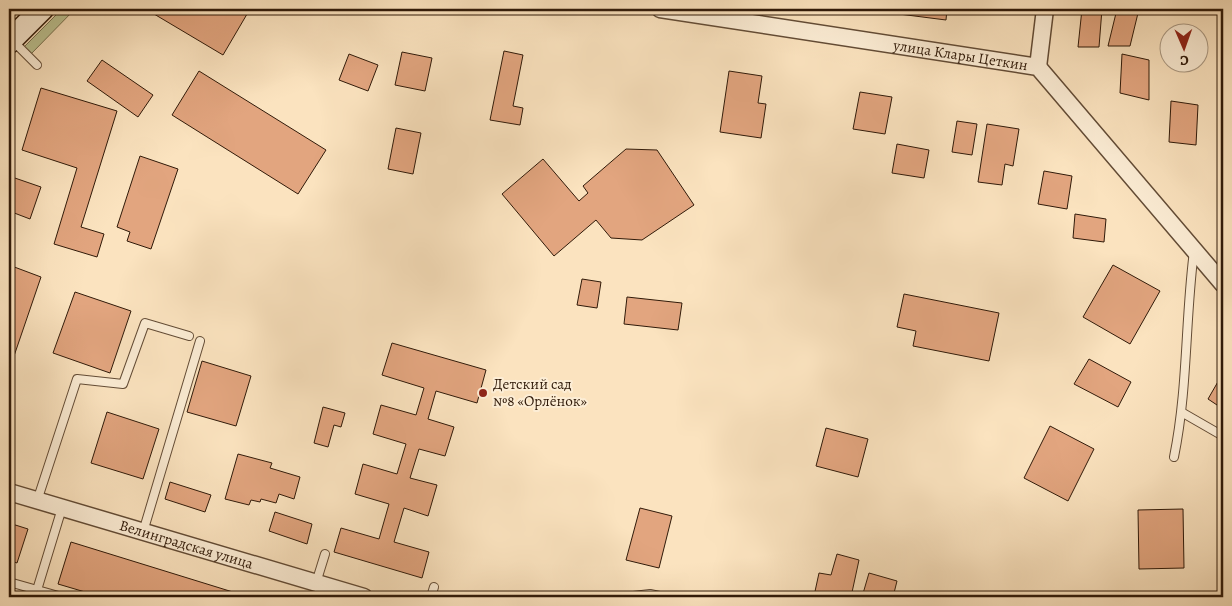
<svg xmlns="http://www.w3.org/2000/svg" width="1232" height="606" viewBox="0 0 1232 606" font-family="Alegreya,serif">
<rect width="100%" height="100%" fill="#fbe3bf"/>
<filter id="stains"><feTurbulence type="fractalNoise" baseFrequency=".004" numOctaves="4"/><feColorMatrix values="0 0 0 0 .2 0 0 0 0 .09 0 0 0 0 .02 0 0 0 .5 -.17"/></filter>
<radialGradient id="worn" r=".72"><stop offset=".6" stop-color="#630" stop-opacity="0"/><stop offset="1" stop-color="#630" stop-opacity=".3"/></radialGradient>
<polygon fill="#bdc493" stroke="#766f4e" points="62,9 75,9 31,54 24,47"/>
<g fill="#e2a57f" stroke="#301a09">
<polygon points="150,9 250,9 223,55 149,11"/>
<polygon points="900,9 947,9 946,20 899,14"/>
<polygon points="1082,9 1102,9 1099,47 1078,47"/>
<polygon points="1117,9 1139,9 1130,46 1108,46"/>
<polygon points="504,51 523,55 513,106 523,108 520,125 490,120"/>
<polygon points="402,52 432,58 425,91 395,85"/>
<polygon points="349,54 378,65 368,91 339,80"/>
<polygon points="1122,54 1149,60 1149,100 1120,93"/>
<polygon points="102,60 153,95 138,117 87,81"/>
<polygon points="199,71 326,150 298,194 172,115"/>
<polygon points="729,71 762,76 758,103 766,104 761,138 720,132"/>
<polygon points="41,88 117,111 81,227 104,234 97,257 54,244 77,168 22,150"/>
<polygon points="860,92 892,97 885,134 853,129"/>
<polygon points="1171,101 1198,105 1196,145 1169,142"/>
<polygon points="957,121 977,124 972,155 952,152"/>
<polygon points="987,124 1019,129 1013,166 1005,164 1002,185 978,182"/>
<polygon points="396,128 421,133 413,174 388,169"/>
<polygon points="897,144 929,150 924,178 892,173"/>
<polygon points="626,149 657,150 694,205 642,240 611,238 596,220 554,256 502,194 543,159 579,201 588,193 583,186"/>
<polygon points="140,156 178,169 151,249 127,241 130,232 117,227"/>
<polygon points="1044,171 1072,176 1067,209 1038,204"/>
<polygon points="9,176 41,187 30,219 9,211"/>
<polygon points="1075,214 1106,219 1104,242 1073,238"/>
<polygon points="9,265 41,277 14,356 9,354"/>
<polygon points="1113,265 1160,291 1130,344 1083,317"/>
<polygon points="582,279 601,282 597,308 577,305"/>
<polygon points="75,292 131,311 110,373 53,353"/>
<polygon points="904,294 999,313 989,361 913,346 916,331 897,327"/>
<polygon points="627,297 682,303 678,330 624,324"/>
<polygon points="392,343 486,370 477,403 436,391 428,419 454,427 445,456 419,449 410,478 437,485 428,516 404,508 394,542 429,552 422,578 334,552 341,528 379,539 389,504 355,494 363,464 397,474 406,444 373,434 381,405 416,415 424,388 382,375"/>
<polygon points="1089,359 1131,382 1118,407 1074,384"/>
<polygon points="202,361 251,376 236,426 187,412"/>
<polygon points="1223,373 1223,409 1208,399"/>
<polygon points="323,407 345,413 341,427 334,425 328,447 314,443"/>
<polygon points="107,412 159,429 143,479 91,463"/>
<polygon points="1050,426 1094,449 1068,501 1024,478"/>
<polygon points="826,428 868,439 858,477 816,466"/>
<polygon points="238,454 272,463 270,468 300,477 294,499 279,494 276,503 261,499 260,502 251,500 249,505 225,499"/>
<polygon points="170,482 211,495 205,512 165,499"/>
<polygon points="640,508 672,516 659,568 626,560"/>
<polygon points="1183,509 1184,568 1139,569 1138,510"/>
<polygon points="275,512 312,524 307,544 269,531"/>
<polygon points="9,523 28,529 17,563 9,560"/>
<polygon points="71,542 249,597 102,597 58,584"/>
<polygon points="837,554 859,560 851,597 814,596 819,573 831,575"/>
<polygon points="869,573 897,581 893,597 862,597"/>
</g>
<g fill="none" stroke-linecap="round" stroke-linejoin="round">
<defs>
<g id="lane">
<polyline points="13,41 37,65"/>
<polyline points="1183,413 1223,436"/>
<path d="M1174 457C1188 388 1185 320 1194 251"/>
<polyline points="37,501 77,379 123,384 145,323 189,336"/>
<polyline points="143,532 200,341"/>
<polyline points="9,582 62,597"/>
<polyline points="316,583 325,554"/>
<polyline points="37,590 62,508"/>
<polyline points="431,597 434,587"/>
<polyline points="625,597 650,594 664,597"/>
</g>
<g id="street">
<path id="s1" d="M660 9 1038 67 1223 284"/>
<polyline points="1038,67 1045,9"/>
<path id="s2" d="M9 492 364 597"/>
</g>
<polyline id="secondary" points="9,42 42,9"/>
</defs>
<use href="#lane" stroke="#634c36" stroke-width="10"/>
<use href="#street" stroke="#634c36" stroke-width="19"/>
<use href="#secondary" stroke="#301a09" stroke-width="25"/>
<use href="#lane" stroke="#fcedd5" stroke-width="8"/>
<use href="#street" stroke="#fcedd5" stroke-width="16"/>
<use href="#secondary" stroke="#fcedd5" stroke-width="22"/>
</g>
<circle fill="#8f2418" stroke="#fcedd5" stroke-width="2" cx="483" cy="393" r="5"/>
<g text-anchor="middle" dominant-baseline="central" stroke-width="4" stroke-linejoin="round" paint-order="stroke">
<g font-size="15" fill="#301a09" stroke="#fcedd5">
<text stroke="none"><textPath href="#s1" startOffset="304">улица Клары Цеткин</textPath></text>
<text stroke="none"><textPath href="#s2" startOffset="185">Велинградская улица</textPath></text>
</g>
<g font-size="15" fill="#301a09" stroke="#fcedd5" text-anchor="start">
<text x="493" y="384">Детский сад<tspan x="493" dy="17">№8 «Орлёнок»</tspan></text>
</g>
</g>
<rect width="1232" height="606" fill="none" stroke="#fbe3bf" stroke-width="30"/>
<rect x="10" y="10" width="1212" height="586" fill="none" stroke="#301a09" stroke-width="2.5"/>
<rect x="15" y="15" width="1202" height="576" fill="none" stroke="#301a09"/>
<g transform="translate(1184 48) rotate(178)"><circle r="24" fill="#fcedd5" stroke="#aa9983"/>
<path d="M0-4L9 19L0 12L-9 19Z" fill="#8f2418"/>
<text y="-8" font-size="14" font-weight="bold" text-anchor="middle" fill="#301a09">С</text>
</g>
<rect width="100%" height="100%" filter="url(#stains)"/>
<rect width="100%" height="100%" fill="url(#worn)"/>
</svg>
